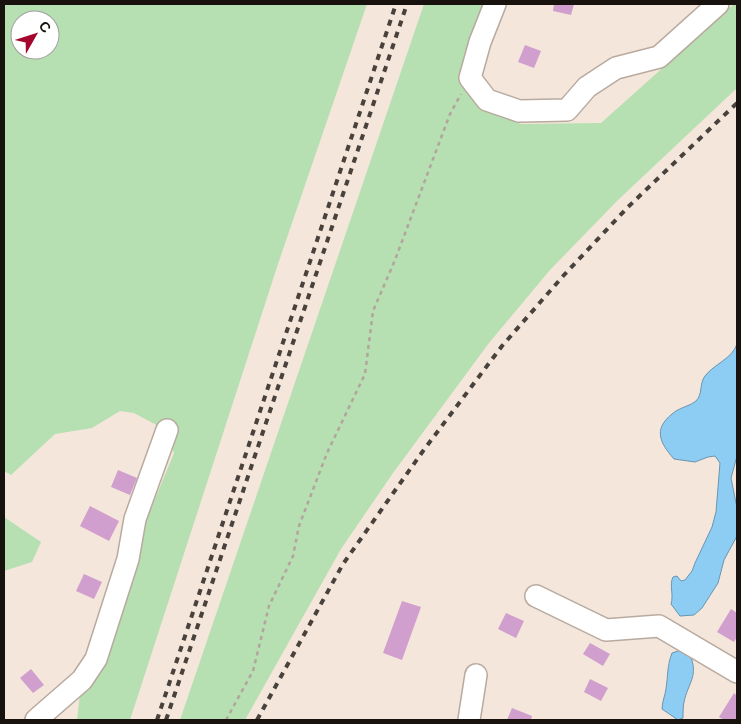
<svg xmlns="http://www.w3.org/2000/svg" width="741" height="724" viewBox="0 0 741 724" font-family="Barlow,sans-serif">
<rect width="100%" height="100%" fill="#f5e6db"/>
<g fill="#b6dfb2" fill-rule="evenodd">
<path d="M4 4H367L278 264 130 720H77L82 676 174 453 162 428 134 413 120 411 92 428 55 434 11 475 4 471ZM20 20H50V50H20Z"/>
<polygon points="424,4 483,4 458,78 491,112 521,124 601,123 734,4 737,4 737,88 618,200 550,270 489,343 393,473 341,549 245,720 180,720"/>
<polygon points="4,517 41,542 32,562 4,571"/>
</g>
<g fill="#8dcdf4" stroke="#6a95af">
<path d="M737 344V456L731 478 737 508V536L724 560 718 583 702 608 694 615 680 616 671 604C674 595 669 585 673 577L677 576 681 581 685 580 692 571 695 563 712 527 716 512 720 463 715 456 708 457 695 462 674 459C658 441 653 427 676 411 682 407 690 406 696 401 703 394 699 384 705 376 714 364 732 359 737 344Z"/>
<path d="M681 650 690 655C699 676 688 683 684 702 683 707 683 713 683 718L678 720 662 709C662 702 665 696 666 689 668 676 667 666 672 653Z"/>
</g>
<g fill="#d09fce">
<polygon points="554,4 574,4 571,15 553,11"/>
<polygon points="525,45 541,51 534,68 518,62"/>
<polygon points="118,470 137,478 130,495 111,487"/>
<polygon points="90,506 119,521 109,541 80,526"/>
<polygon points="84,574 102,582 94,599 76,591"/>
<polygon points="402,601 421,607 402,660 383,653"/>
<polygon points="731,609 737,613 737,637 734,642 717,632"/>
<polygon points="506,613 524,621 516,638 498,629"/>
<polygon points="590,643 610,654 603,666 583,654"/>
<polygon points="31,669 44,685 33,693 20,678"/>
<polygon points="590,679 608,688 601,701 584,692"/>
<polygon points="734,693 737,696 737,720 724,720 719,717"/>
<polygon points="512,708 532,716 531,720 507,720"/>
</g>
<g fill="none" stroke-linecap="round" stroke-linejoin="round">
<defs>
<g id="minor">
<polyline points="495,4 480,42 470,78 487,100 519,111 567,110 587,87 616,68 659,57 718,4"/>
<polyline points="536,596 606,630 659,626 737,672"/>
<polyline points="36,720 82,680 96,659 128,559 135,519 167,430"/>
<polyline points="469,720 476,675"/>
</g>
</defs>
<use href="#minor" stroke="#b8aa9f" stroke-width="24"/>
<polyline stroke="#b1a59c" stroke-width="2.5" stroke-dasharray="4 4" stroke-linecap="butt" points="226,720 253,671 269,606 293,556 299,526 327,453 365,374 373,311 395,260 450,114 461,94"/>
<use href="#minor" stroke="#fff" stroke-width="21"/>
<g stroke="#48413c" stroke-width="4" stroke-dasharray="6 6" stroke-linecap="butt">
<polyline points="157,720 396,4"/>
<polyline points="166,720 407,4"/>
<polyline points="257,720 343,564 423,451 502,346 564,275 628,207 737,103"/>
</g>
</g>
<rect width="741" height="724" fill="none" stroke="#17120e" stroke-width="10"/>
<g transform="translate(35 35) rotate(51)"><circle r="24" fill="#ffffff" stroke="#a2a09f"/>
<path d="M0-4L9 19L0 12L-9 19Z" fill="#a4062d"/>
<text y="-8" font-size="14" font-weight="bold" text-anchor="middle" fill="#17120e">С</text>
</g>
</svg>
